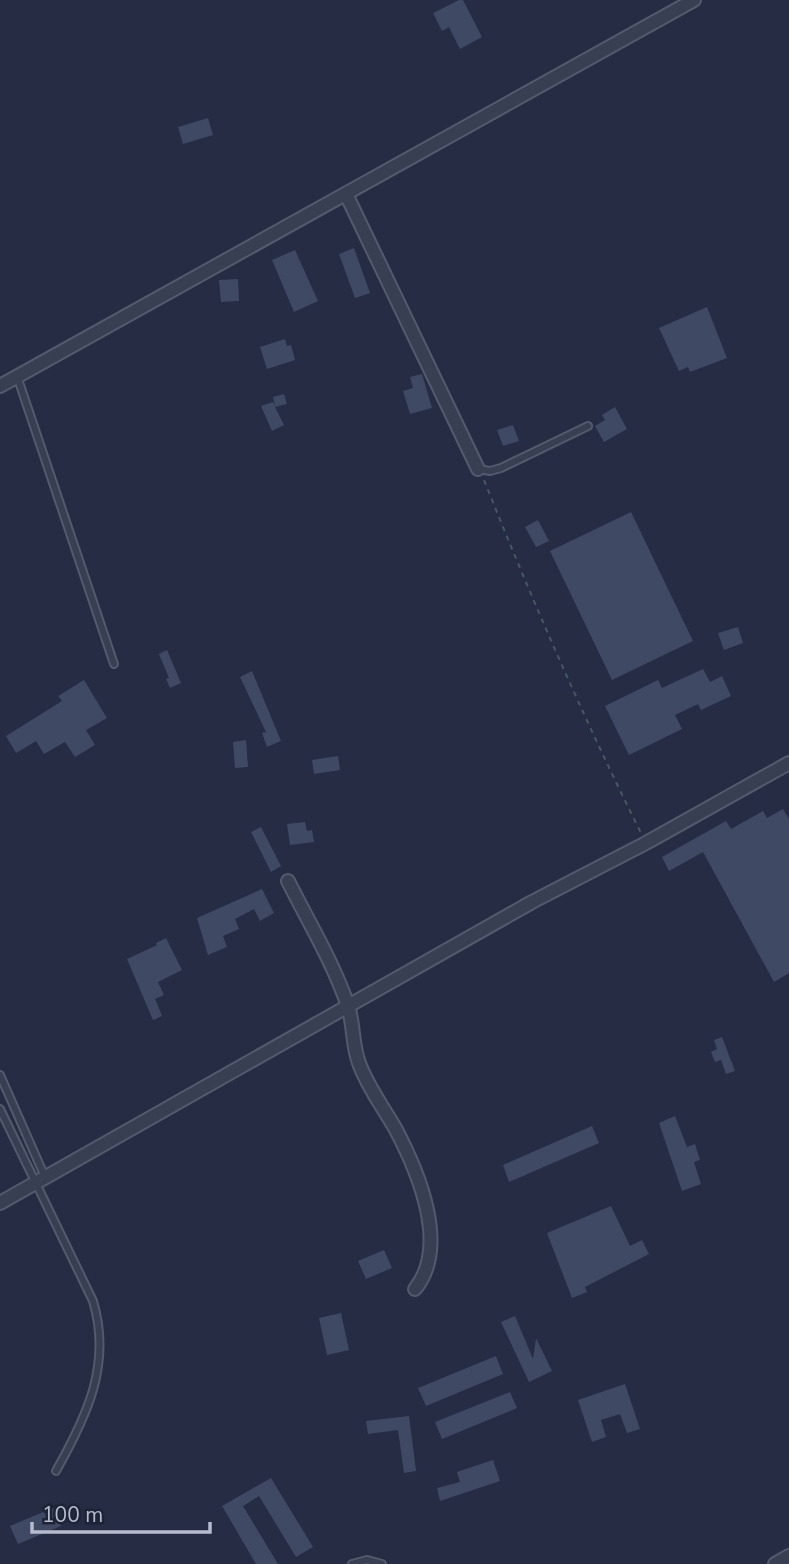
<svg xmlns="http://www.w3.org/2000/svg" width="789" height="1564" viewBox="0 0 789 1564" font-family="'Nunito Sans',sans-serif">
<rect width="100%" height="100%" fill="#252c44"/>
<g fill="#404964">
<polygon points="459,0 463,0 482,37 460,49 449,27 442,31 433,13"/>
<polygon points="208,118 213,135 183,144 178,127"/>
<polygon points="354,248 370,293 355,298 339,254"/>
<polygon points="295,250 318,301 294,312 272,260"/>
<polygon points="238,279 239,301 221,302 219,280"/>
<polygon points="707,307 727,358 690,372 688,367 679,371 659,328"/>
<polygon points="285,339 287,346 291,345 295,360 267,369 260,347"/>
<polygon points="422,374 432,408 410,414 403,391 413,388 410,377"/>
<polygon points="284,394 287,404 275,407 284,425 272,431 261,406 273,402 275,406 273,397"/>
<polygon points="615,407 627,429 604,442 595,426 605,420 602,415"/>
<polygon points="513,425 519,441 503,446 497,430"/>
<polygon points="631,512 693,641 612,680 550,551"/>
<polygon points="538,520 549,541 536,547 525,527"/>
<polygon points="738,627 743,643 724,650 718,633"/>
<polygon points="167,650 181,683 170,688 166,679 169,678 159,654"/>
<polygon points="703,669 710,682 722,676 731,696 701,710 698,704 675,715 682,729 629,755 605,706 658,680 662,688"/>
<polygon points="252,671 281,741 267,747 262,733 266,732 240,677"/>
<polygon points="84,680 107,718 86,730 95,745 75,757 65,742 44,754 36,741 16,753 6,736 62,701 58,696"/>
<polygon points="246,740 248,767 235,768 233,742"/>
<polygon points="338,756 340,770 314,774 312,760"/>
<polygon points="783,809 789,819 789,973 774,982 703,852 669,871 662,857 726,821 731,829 763,811 767,818"/>
<polygon points="305,822 307,831 312,830 314,842 290,845 287,824"/>
<polygon points="261,827 281,866 271,872 251,832"/>
<polygon points="262,889 274,913 260,921 254,909 235,919 239,929 223,936 227,947 208,955 197,918"/>
<polygon points="166,938 182,970 158,982 164,995 155,999 162,1016 153,1020 127,959 157,945 156,943"/>
<polygon points="722,1037 735,1071 726,1074 721,1060 715,1062 711,1052 717,1049 714,1040"/>
<polygon points="675,1116 687,1147 695,1144 700,1160 694,1162 701,1184 682,1191 659,1123"/>
<polygon points="592,1126 599,1143 509,1182 503,1165"/>
<polygon points="611,1206 630,1246 642,1240 649,1254 585,1287 587,1292 572,1298 547,1233"/>
<polygon points="384,1250 392,1268 366,1279 358,1261"/>
<polygon points="341,1313 349,1350 327,1355 319,1318"/>
<polygon points="515,1316 533,1359 536,1338 552,1371 529,1382 501,1322"/>
<polygon points="496,1356 503,1374 426,1406 418,1388"/>
<polygon points="625,1384 640,1429 627,1433 620,1414 601,1420 606,1437 592,1442 578,1400"/>
<polygon points="510,1392 517,1408 442,1439 435,1422"/>
<polygon points="409,1416 416,1471 404,1473 398,1430 368,1434 366,1421"/>
<polygon points="493,1460 500,1481 440,1501 437,1488 460,1482 457,1472"/>
<polygon points="271,1478 313,1547 296,1557 259,1496 243,1506 278,1564 256,1564 222,1506"/>
<polygon points="53,1508 61,1526 18,1544 10,1526"/>
</g>
<g fill="none" stroke-linecap="round" stroke-linejoin="round">
<defs>
<g id="service">
<polyline points="17,376 114,664"/>
<polyline points="478,469 490,471 501,468 588,426"/>
<polyline points="0,1075 45,1177"/>
<path d="M0 1109 93 1301C112 1364 87 1416 56 1471"/>
<polyline points="352,1564 367,1560 382,1564"/>
</g>
<g id="minor">
<polyline points="346,194 478,469"/>
<polyline points="0,386 694,0"/>
<path d="M288 881C308 921 333 962 348 1006 354 1024 352 1045 359 1063 367 1086 383 1107 395 1128 418 1171 450 1246 415 1289"/>
<polyline points="0,1203 532,902 646,843 789,763"/>
<polyline points="775,1564 789,1556"/>
</g>
</defs>
<use href="#service" stroke="#545a6d" stroke-width="10"/>
<use href="#minor" stroke="#545a6d" stroke-width="16"/>
<path stroke="#455861" stroke-width="2" stroke-dasharray="5 5" stroke-linecap="butt" d="M484 480C532 600 583 717 641 833"/>
<use href="#service" stroke="#393f53" stroke-width="6"/>
<use href="#minor" stroke="#393f53" stroke-width="12"/>
</g>
<path d="M32 1522v10h178v-10" fill="none" stroke="#b6bbcd" stroke-width="3.5"/>
<text x="42" y="1522" font-size="21" fill="#b6bbcd" stroke="#1e2438" stroke-width="5" paint-order="stroke">100 m</text>
</svg>
